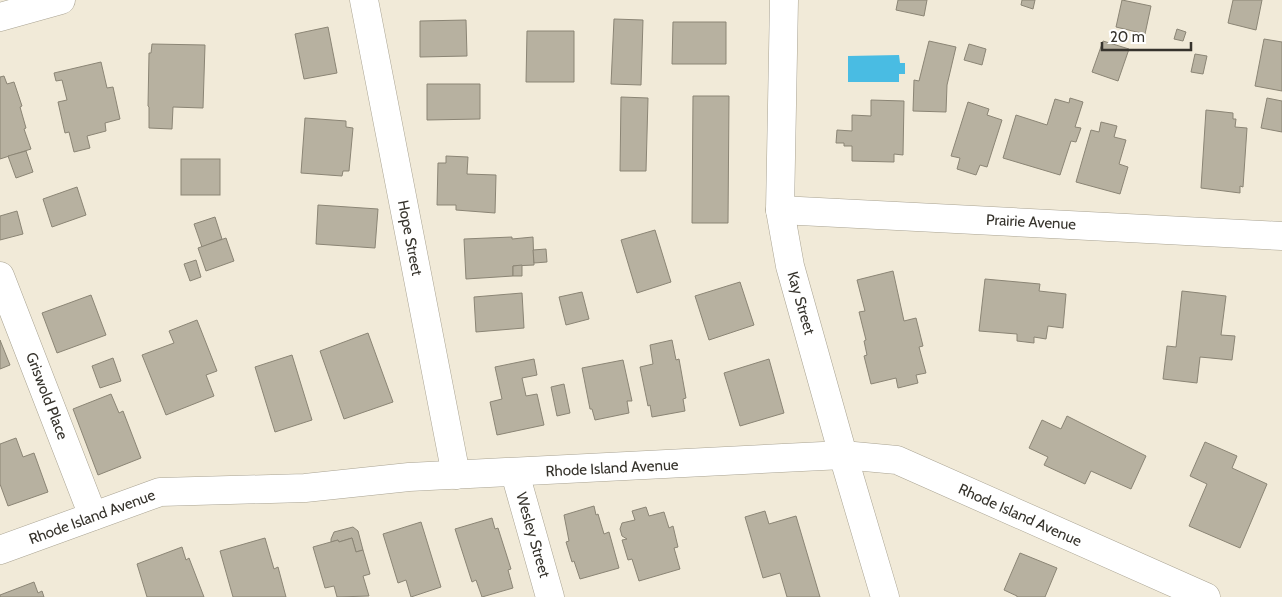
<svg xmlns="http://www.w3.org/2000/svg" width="1282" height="597" viewBox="0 0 1282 597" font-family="Cabin,sans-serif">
<rect width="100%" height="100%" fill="#f1ead8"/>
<polygon fill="#49bce3" points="899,55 900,63 905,63 905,74 899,74 899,82 848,82 848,56"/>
<g fill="#b7b1a0" stroke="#8b8575">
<polygon points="898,0 927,0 924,16 896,10"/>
<polygon points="1022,0 1035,0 1033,9 1021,5"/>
<polygon points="1122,0 1151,6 1145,34 1116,27"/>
<polygon points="1233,0 1262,0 1256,30 1228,23"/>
<polygon points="614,19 643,20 641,85 611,84"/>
<polygon points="466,20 467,56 420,57 420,21"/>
<polygon points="673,22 726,22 726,64 672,64"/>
<polygon points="328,27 337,73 304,79 295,34"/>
<polygon points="1177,29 1186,32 1183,41 1174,39"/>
<polygon points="527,31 574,31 574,82 526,82"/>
<polygon points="1264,39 1282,42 1282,91 1255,86"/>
<polygon points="929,41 956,47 947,85 946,112 913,111 914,80 919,81"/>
<polygon points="1103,41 1129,49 1118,81 1092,72"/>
<polygon points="152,44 205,45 203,108 173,107 172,129 149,128 149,107 148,106 149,53 151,53"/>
<polygon points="969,44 986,49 982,65 964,60"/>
<polygon points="1195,54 1207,56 1203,74 1191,72"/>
<polygon points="101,62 107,88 113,87 120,119 105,123 106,131 87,136 90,148 74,152 69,132 65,133 58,102 67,100 62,80 56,81 54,73"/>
<polygon points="4,76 7,84 14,82 22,106 20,107 26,128 24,129 31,149 0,159 0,77"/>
<polygon points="427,84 480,84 480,119 427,120"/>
<polygon points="693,96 729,96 728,223 692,223"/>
<polygon points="621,97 648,98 646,171 620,171"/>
<polygon points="1070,98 1083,102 1075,127 1081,128 1076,142 1071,141 1060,175 1003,158 1016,115 1047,125 1055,99 1069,103"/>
<polygon points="1267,98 1282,101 1282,132 1261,128"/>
<polygon points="871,100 904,101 903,155 894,154 894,162 852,161 852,146 844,146 844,143 836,143 837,130 852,131 852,115 871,116"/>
<polygon points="968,102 989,109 987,115 1002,120 987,167 980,165 976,175 957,169 960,158 951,156"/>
<polygon points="1206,110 1233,113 1233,119 1236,119 1235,127 1247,128 1243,187 1240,186 1240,193 1201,188"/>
<polygon points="305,118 346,121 346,127 353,128 349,171 343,171 342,176 301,173"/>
<polygon points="1101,122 1117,126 1114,137 1126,140 1119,164 1128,167 1120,194 1076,182 1091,130 1099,132"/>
<polygon points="26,151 33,172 16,178 8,156"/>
<polygon points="446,156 468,157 467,174 496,175 495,213 456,210 456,205 437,205 438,163 446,163"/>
<rect x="181" y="159" width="39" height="36"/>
<polygon points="77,187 86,215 52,227 43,199"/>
<polygon points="318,205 378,209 375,248 316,244"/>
<polygon points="17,211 23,234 0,240 0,216"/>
<polygon points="215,217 222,239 202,247 194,224"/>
<polygon points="655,230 671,282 637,293 621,240"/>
<polygon points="512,237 512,239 533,237 534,265 513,266 513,276 466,279 464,239"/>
<polygon points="226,238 234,261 206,271 198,248"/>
<polygon points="546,249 547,262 534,263 533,250"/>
<polygon points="196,260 201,277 190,281 184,264"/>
<polygon points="522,265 522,276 513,276 513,266"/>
<polygon points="893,271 904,321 916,318 923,346 919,347 926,373 916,375 918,383 898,388 896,378 871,384 864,356 867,355 864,341 866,340 859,312 865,311 857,280"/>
<polygon points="985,279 1040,284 1039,291 1066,294 1063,328 1048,326 1046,339 1034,337 1034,343 1017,341 1017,334 979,331"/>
<polygon points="740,282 754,325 709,340 695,296"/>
<polygon points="1182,291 1226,296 1221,335 1235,336 1232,360 1200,357 1197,383 1163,379 1167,346 1176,347"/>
<polygon points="582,292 589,319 566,325 559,297"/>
<polygon points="522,293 524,328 476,332 474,297"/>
<polygon points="91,295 106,335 57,353 42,313"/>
<polygon points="197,320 217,371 206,375 214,396 166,415 142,355 174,343 169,331"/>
<polygon points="368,333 393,402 344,419 320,351"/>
<polygon points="0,340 10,365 0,369"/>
<polygon points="672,340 676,360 679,359 686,398 683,399 685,411 652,417 650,405 648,406 640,367 653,364 650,345"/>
<polygon points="292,355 312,420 275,432 255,367"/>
<polygon points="113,358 121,381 100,388 92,366"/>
<polygon points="534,359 537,375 522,378 526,396 537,394 544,425 497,435 490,402 502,399 495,367"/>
<polygon points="769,359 784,413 740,426 724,373"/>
<polygon points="623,360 632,401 627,401 629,413 595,420 592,409 590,409 582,368"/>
<polygon points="564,384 570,413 557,416 551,387"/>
<polygon points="111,394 119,413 123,411 141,458 98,475 73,409"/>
<polygon points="1067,416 1146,456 1131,489 1091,471 1085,484 1044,465 1048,457 1029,448 1042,420 1061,429"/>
<polygon points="16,438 23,457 34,453 48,492 8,506 0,484 0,444"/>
<polygon points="1205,442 1237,456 1232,468 1267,484 1240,548 1189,526 1207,484 1190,476"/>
<polygon points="594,506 596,515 598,514 604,534 609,532 619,568 580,579 574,561 572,562 566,542 569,541 564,515"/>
<polygon points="646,507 649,516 664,512 669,528 673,526 678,547 674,548 680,569 639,581 632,559 628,560 622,540 627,539 622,536 620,529 622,523 635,520 632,511"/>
<polygon points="765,511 769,524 796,516 820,597 787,597 780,573 763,578 745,517"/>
<polygon points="492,518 495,529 498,528 511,569 508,570 513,588 482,597 476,580 472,582 455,529"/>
<polygon points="421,522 441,587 411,597 406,580 398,583 383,534"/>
<polygon points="353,527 358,531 363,550 356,552 352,538 339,542 338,540 331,542 331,539 334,532"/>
<polygon points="265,538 274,569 278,567 286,597 233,597 220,551"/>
<polygon points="352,538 356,552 363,550 370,574 363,576 369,596 337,597 334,586 325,588 313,547 338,540 339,542"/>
<polygon points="182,547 186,560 189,558 204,597 147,597 137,564"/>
<polygon points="1020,553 1057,568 1045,597 1017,597 1017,596 1004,590"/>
<polygon points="34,582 38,593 42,591 44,597 0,597 0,595"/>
</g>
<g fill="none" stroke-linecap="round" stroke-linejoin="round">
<defs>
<g id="minor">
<polyline points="364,0 456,475"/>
<polyline points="784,0 780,210 790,266 843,455 885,597"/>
<polyline points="0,17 61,0"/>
<polyline points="780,210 1282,236"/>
<polyline points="0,276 93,516"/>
<polyline points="515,473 550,597"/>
<polyline points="0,550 160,492 305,488 409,477 843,455 897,460 1206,597"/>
</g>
</defs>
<use href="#minor" stroke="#a9a392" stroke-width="29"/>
<use href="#minor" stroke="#fff" stroke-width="28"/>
</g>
<g text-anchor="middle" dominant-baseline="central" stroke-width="5" stroke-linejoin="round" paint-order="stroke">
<g font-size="15" fill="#36332c" stroke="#fff">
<text transform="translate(1031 222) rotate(3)">Prairie Avenue</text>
<text transform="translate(410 238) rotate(79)">Hope Street</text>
<text transform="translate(801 303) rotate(74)">Kay Street</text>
<text transform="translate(47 396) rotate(69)">Griswold Place</text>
<text transform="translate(612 468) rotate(-3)">Rhode Island Avenue</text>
<text transform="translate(1020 515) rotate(24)">Rhode Island Avenue</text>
<text transform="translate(92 517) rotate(-20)">Rhode Island Avenue</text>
<text transform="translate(533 535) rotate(74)">Wesley Street</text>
</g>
</g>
<path d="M1102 42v8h89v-8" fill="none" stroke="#36332c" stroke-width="2.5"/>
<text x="1110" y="42" font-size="15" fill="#36332c" stroke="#ffffff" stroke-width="4" paint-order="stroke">20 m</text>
</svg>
